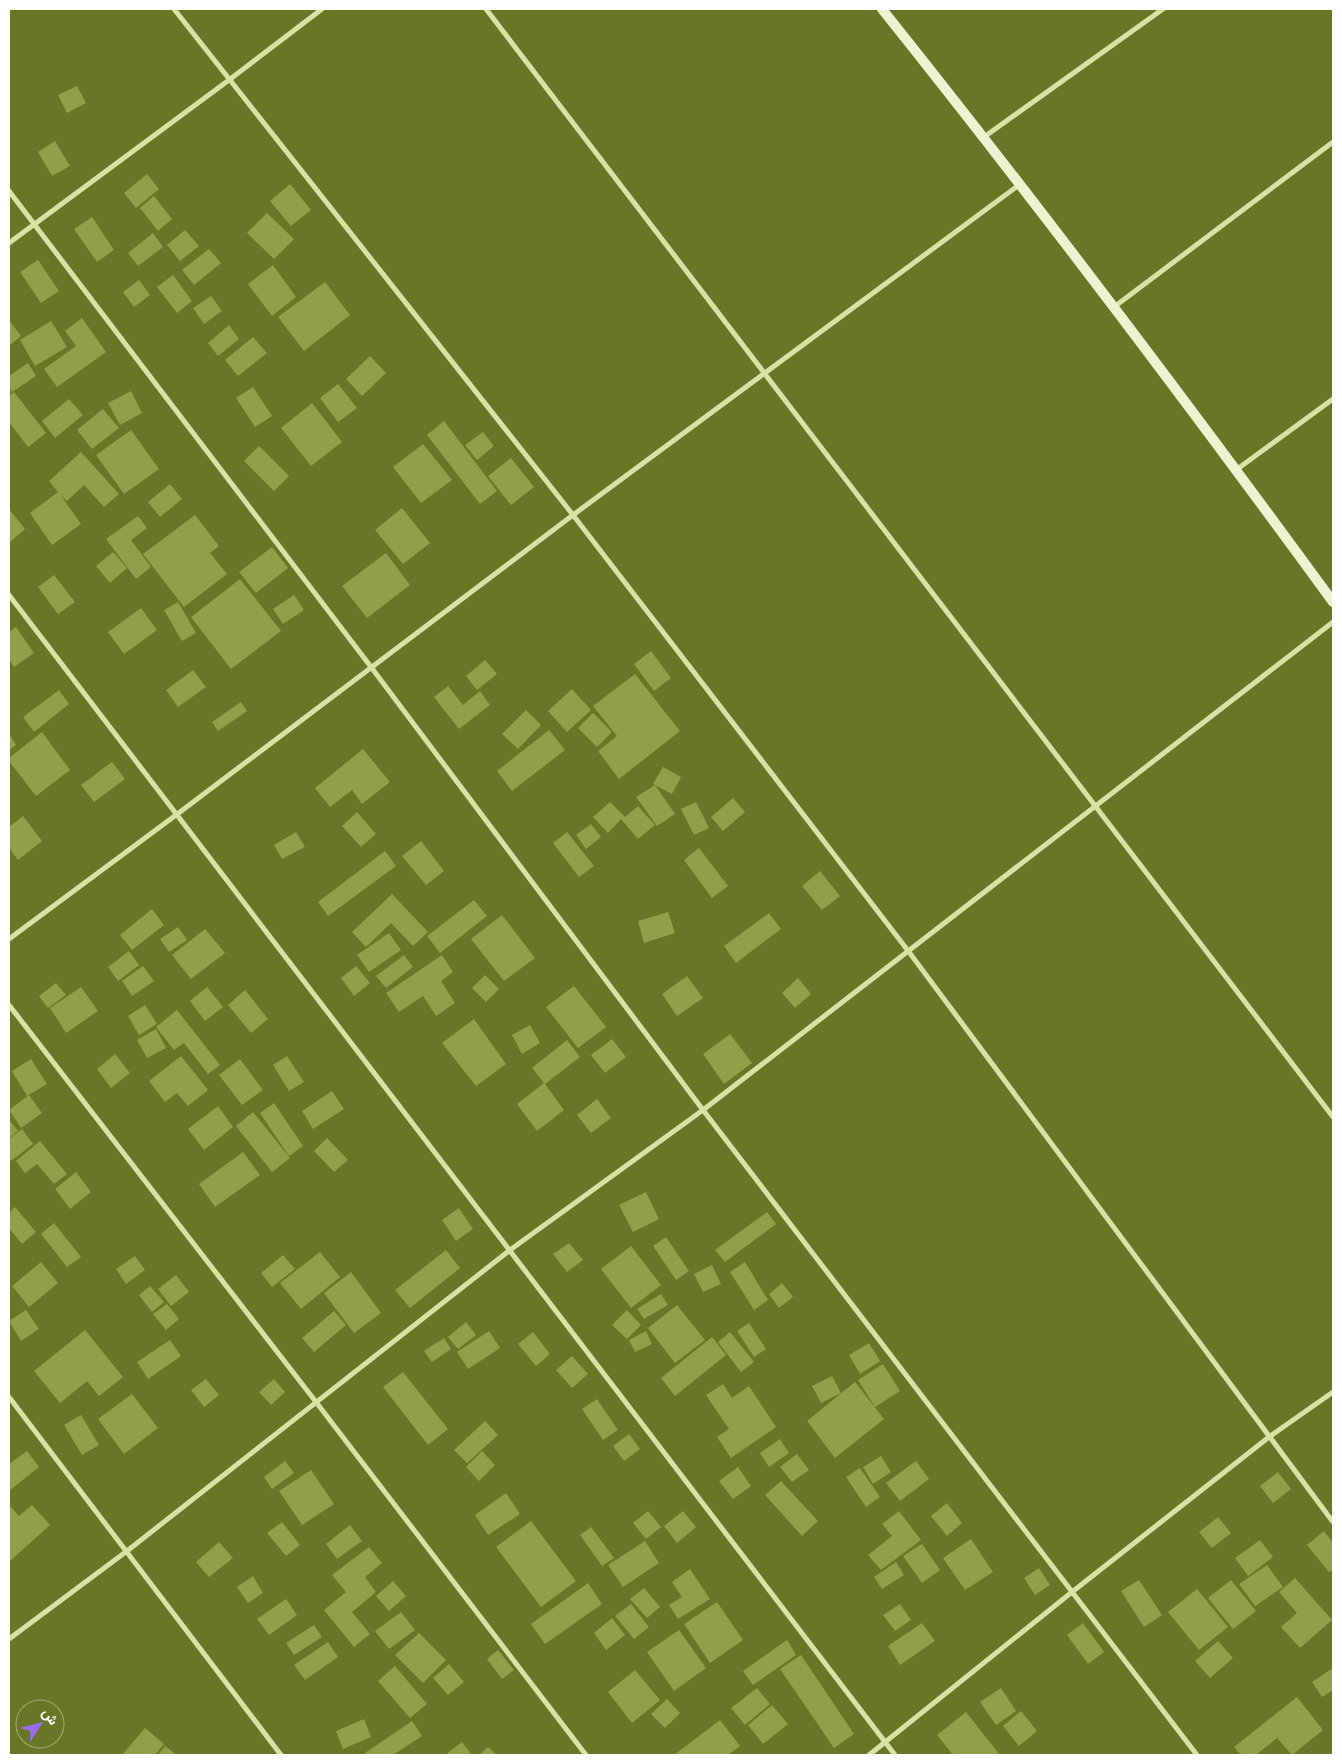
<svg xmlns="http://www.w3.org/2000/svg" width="1342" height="1764" viewBox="0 0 1342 1764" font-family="'Golos Text',Vazirmatn,sans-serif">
<rect width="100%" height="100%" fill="#677726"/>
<g fill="#8f9f4a">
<polygon points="77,86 86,103 67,113 58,95"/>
<polygon points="55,141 70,166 52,176 38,152"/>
<polygon points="147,174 159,189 136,208 124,193"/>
<polygon points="290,184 311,210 291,226 270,201"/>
<polygon points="154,196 172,219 158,231 140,208"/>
<polygon points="267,213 294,239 274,259 247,233"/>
<polygon points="92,217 114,250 97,262 74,229"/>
<polygon points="185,230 199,246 180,261 167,245"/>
<polygon points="153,233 163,247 138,266 128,253"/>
<polygon points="209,249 221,263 194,285 182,270"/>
<polygon points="38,260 59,291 41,303 20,272"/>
<polygon points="273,265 296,297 272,316 248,284"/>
<polygon points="173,275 192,301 177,313 157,287"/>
<polygon points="139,280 150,295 134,307 123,292"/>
<polygon points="325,282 350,315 304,351 278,317"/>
<polygon points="211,296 222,311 204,324 193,308"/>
<polygon points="82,318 106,352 57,387 44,369 76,346 65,331"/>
<polygon points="9,320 21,336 9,346"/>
<polygon points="51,321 67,347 35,366 20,340"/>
<polygon points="229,325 239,339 218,356 208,343"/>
<polygon points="253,337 267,353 238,376 225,360"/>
<polygon points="370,356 386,373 362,396 346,379"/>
<polygon points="28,363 36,376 12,392 9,387 9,376"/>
<polygon points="338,384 357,408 338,422 320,398"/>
<polygon points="253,387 272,416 255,427 236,398"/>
<polygon points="131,391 142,413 120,425 108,403"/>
<polygon points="14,392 46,433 28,447 9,422 9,396"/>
<polygon points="69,399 83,415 55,438 42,421"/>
<polygon points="312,403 342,442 311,466 281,428"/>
<polygon points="103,409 119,428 92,449 77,430"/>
<polygon points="444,421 497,491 480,504 427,435"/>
<polygon points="131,430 159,469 124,494 96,455"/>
<polygon points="483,432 494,446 477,460 465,445"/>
<polygon points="423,444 452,480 421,503 393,467"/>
<polygon points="259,446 289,476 274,491 244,461"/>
<polygon points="81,452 119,494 104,507 84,485 67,501 60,494 81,524 52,545 30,513 58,492 49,481"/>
<polygon points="511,458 534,487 511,505 488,476"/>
<polygon points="170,484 182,499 160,517 148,502"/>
<polygon points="402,508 430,543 403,564 375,530"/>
<polygon points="9,509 25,529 9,543"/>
<polygon points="195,515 219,546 210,553 227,574 184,607 143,554"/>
<polygon points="138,516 147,528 131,540 151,567 136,579 106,539"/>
<polygon points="272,547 288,568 256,593 239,572"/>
<polygon points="113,552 127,568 110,583 96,566"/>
<polygon points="386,553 410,585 367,618 342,586"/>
<polygon points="54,575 75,602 58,614 38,587"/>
<polygon points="240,579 281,631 231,669 191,617"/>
<polygon points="294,595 304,610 283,624 273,609"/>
<polygon points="178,602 196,633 182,641 164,610"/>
<polygon points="141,608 157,630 124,654 108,632"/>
<polygon points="16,627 34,653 14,667 9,659 9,632"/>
<polygon points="651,651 671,678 654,691 634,664"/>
<polygon points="485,660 497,674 477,690 466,676"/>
<polygon points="193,670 206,687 178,707 166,690"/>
<polygon points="635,674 680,731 619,779 598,751 617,736 593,706"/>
<polygon points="448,686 463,705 480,691 490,705 459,729 434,697"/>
<polygon points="572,689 591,710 567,732 548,711"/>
<polygon points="59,690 69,704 34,732 23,717"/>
<polygon points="241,702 247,711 218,731 212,722"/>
<polygon points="526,710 541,725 518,749 502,734"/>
<polygon points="593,713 612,732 597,747 578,728"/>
<polygon points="549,730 565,750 512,791 497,771"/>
<polygon points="42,732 70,770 36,796 9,761 9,758"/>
<polygon points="9,734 16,745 9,750"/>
<polygon points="363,749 390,782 362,804 352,790 330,807 315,788"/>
<polygon points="112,762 125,779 94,802 81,785"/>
<polygon points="663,767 681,777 672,794 653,784"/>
<polygon points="655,785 675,814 657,826 636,797"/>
<polygon points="733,798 745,812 723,831 711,817"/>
<polygon points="610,802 625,817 638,806 655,825 638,839 621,819 608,833 593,817"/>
<polygon points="696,802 709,828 694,835 681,809"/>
<polygon points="357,812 376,834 361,847 342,826"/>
<polygon points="23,816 42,841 18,860 9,848 9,827"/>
<polygon points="591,824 601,837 586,849 576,835"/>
<polygon points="296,832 305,847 282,859 274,845"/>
<polygon points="567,832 594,866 579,877 553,843"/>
<polygon points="421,841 444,871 426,885 402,856"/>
<polygon points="699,848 728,886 712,898 684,860"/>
<polygon points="385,851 396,866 328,916 318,902"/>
<polygon points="820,871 840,896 822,910 802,886"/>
<polygon points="392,894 428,932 413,946 391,923 366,947 352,932"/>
<polygon points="474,900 487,916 440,953 427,936"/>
<polygon points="152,909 164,925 132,950 120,935"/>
<polygon points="668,912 675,933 644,943 638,921"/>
<polygon points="769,913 781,929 736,963 724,946"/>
<polygon points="502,915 535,958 504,981 471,939"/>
<polygon points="178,927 187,940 169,952 160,939"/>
<polygon points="205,929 225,953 191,979 172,955"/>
<polygon points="389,933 401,950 369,972 357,955"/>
<polygon points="129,951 139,965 118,981 108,967"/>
<polygon points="404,955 413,967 386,988 376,976"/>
<polygon points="442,955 453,972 441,981 455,1003 436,1016 423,996 399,1012 386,993"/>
<polygon points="143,966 154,981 132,996 122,981"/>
<polygon points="356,966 370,983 354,996 341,978"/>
<polygon points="485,975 499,989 486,1002 472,988"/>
<polygon points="687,976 703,998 677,1016 662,994"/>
<polygon points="798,978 811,994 795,1008 782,993"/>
<polygon points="56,983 66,995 48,1008 39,996"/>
<polygon points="574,986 606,1027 578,1048 546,1007"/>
<polygon points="81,987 98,1011 66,1033 50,1008"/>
<polygon points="207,987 223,1007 205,1021 190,1001"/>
<polygon points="245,990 268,1019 251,1033 228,1005"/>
<polygon points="145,1005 157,1024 139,1035 128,1016"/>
<polygon points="177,1010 220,1065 208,1074 184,1043 174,1050 156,1027"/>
<polygon points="474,1019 506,1064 476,1086 442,1043"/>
<polygon points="530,1025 540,1043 522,1054 512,1035"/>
<polygon points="156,1029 166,1048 147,1058 137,1040"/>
<polygon points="730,1034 752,1063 724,1084 703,1054"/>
<polygon points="612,1039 626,1057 605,1073 591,1055"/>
<polygon points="567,1040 580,1057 545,1084 564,1110 537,1131 517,1104 544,1083 532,1068"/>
<polygon points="115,1054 130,1073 111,1088 97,1069"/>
<polygon points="181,1056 208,1090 188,1106 177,1093 165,1102 149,1081"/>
<polygon points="287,1056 304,1082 289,1091 273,1065"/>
<polygon points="31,1059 47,1084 27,1096 12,1071"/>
<polygon points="240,1059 263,1090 242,1105 219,1075"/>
<polygon points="332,1091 344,1109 313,1129 302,1111"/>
<polygon points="29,1095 42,1113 21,1128 9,1110"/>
<polygon points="597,1099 611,1118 591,1133 577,1115"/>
<polygon points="274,1103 303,1146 289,1156 260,1113"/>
<polygon points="218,1106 233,1127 204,1150 188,1129"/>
<polygon points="253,1112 290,1158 272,1172 236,1126"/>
<polygon points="9,1120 18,1131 9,1138"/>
<polygon points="22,1129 33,1144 11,1161 9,1158 9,1139"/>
<polygon points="327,1138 348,1160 334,1172 314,1151"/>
<polygon points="40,1141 67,1174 54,1184 37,1164 25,1173 16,1161"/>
<polygon points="243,1152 260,1175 215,1207 199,1184"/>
<polygon points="76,1172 91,1192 70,1209 55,1189"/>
<polygon points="646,1192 659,1219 633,1232 619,1205"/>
<polygon points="15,1207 36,1232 22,1244 9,1228 9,1213"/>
<polygon points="459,1208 473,1229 456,1241 442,1220"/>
<polygon points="767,1212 776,1224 725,1262 715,1250"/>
<polygon points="54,1223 81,1257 67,1267 41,1234"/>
<polygon points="666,1237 689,1271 676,1280 653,1246"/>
<polygon points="569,1243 583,1260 567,1272 553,1254"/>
<polygon points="631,1246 661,1285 631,1308 601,1269"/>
<polygon points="446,1250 460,1268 410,1308 395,1290"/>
<polygon points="320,1252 340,1277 301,1309 280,1283"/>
<polygon points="283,1255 295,1269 272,1287 261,1273"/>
<polygon points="135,1256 145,1270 126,1284 116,1269"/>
<polygon points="41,1262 58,1283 29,1307 12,1286"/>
<polygon points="745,1262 768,1300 754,1310 730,1272"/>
<polygon points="712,1265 721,1284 703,1292 694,1274"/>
<polygon points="351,1272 381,1313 354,1333 324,1293"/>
<polygon points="176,1275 189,1292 171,1306 158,1289"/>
<polygon points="782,1283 793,1297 779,1308 769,1294"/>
<polygon points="150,1286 164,1302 152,1312 139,1295"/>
<polygon points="661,1294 668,1305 644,1319 637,1309"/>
<polygon points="167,1304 179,1319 166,1330 153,1314"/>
<polygon points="677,1305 705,1340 675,1363 648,1328"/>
<polygon points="26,1310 39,1329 21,1341 9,1321"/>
<polygon points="627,1310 641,1325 627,1339 612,1325"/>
<polygon points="334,1311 346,1325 314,1352 302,1338"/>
<polygon points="466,1322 476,1335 458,1349 448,1337"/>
<polygon points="749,1323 766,1349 754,1357 737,1331"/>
<polygon points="85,1330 123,1377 99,1396 87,1381 60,1403 34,1371"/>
<polygon points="489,1331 500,1348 468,1369 457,1352"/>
<polygon points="646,1331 652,1344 635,1352 629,1340"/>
<polygon points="533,1332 550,1354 536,1366 518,1344"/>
<polygon points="730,1332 754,1362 741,1372 718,1342"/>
<polygon points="712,1337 726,1355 675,1396 661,1378"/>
<polygon points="444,1338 451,1349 432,1362 424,1351"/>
<polygon points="170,1340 181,1356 148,1379 137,1362"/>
<polygon points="869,1343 880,1361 860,1374 849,1355"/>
<polygon points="572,1356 588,1374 572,1388 556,1370"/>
<polygon points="883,1364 900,1391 875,1407 858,1380"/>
<polygon points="403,1372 448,1429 428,1445 383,1387"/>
<polygon points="832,1376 841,1393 821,1403 812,1386"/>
<polygon points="206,1379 219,1395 204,1407 191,1390"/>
<polygon points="274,1379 285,1392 271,1405 259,1392"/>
<polygon points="855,1382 884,1419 835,1458 807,1421"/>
<polygon points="723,1384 732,1398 749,1386 776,1427 731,1458 717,1437 729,1429 706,1395"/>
<polygon points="132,1394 158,1428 124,1454 98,1419"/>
<polygon points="597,1399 618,1430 603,1440 582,1409"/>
<polygon points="81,1415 99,1445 82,1455 64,1425"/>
<polygon points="485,1421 498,1435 467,1463 454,1450"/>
<polygon points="629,1434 640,1449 624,1461 613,1446"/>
<polygon points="780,1439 789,1453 769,1467 760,1453"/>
<polygon points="27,1451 39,1467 9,1491 9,1464"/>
<polygon points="482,1451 495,1465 479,1481 466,1467"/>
<polygon points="797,1454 809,1470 792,1482 780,1467"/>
<polygon points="881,1456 891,1472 873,1484 863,1467"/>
<polygon points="285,1461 294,1473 272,1489 264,1477"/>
<polygon points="916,1461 929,1479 900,1501 886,1483"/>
<polygon points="738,1467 751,1486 733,1499 719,1481"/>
<polygon points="860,1468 880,1497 866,1507 846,1477"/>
<polygon points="311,1470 334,1504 302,1525 279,1491"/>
<polygon points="1278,1472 1291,1489 1273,1503 1260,1486"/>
<polygon points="781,1481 818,1521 802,1536 765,1495"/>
<polygon points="506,1493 520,1514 488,1535 475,1515"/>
<polygon points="947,1503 962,1523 947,1536 931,1516"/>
<polygon points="9,1505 19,1516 32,1505 50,1525 9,1562"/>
<polygon points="648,1511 661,1527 646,1539 633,1523"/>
<polygon points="683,1511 696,1527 677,1543 664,1526"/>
<polygon points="899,1511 921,1540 881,1570 868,1555 892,1536 882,1524"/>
<polygon points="1218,1517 1231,1533 1212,1548 1199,1532"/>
<polygon points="531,1521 576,1581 541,1607 496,1547"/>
<polygon points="282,1522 300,1545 286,1556 267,1533"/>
<polygon points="350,1525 362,1541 337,1559 326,1544"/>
<polygon points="591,1527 614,1558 602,1566 580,1535"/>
<polygon points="1324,1531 1333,1543 1333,1569 1329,1572 1307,1545"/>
<polygon points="971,1539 993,1572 965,1590 943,1558"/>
<polygon points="1260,1540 1273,1557 1248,1576 1235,1558"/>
<polygon points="645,1541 659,1563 623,1587 608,1565"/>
<polygon points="219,1542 233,1558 209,1577 196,1562"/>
<polygon points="922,1544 940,1570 922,1583 903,1556"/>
<polygon points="369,1547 382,1563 365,1577 376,1592 352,1612 370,1634 354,1647 324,1610 346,1592 332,1575"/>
<polygon points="896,1562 904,1575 882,1589 874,1577"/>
<polygon points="1267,1565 1283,1587 1255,1606 1239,1584"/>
<polygon points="1039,1568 1050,1585 1035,1595 1024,1578"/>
<polygon points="690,1569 710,1599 678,1619 669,1605 682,1597 672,1582"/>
<polygon points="253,1576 263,1593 248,1603 237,1587"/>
<polygon points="1295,1578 1332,1620 1300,1648 1281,1627 1297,1613 1279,1592"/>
<polygon points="1139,1580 1162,1615 1144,1627 1121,1591"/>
<polygon points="1231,1580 1256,1611 1233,1629 1208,1598"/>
<polygon points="393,1581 406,1596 389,1611 376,1596"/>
<polygon points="588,1583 602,1604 545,1644 531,1624"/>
<polygon points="644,1588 660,1607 647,1618 630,1599"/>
<polygon points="1197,1589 1228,1627 1199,1650 1168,1612"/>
<polygon points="286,1599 297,1615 269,1635 257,1619"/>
<polygon points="717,1602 743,1640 710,1663 684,1624"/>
<polygon points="631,1604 649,1627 634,1639 615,1616"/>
<polygon points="900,1604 911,1620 895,1631 883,1615"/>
<polygon points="401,1612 415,1630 389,1649 375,1631"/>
<polygon points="612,1618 625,1635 606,1650 594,1633"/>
<polygon points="922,1623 935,1641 900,1665 888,1646"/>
<polygon points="1083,1623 1104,1652 1088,1664 1067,1635"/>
<polygon points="314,1625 322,1637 294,1655 286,1643"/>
<polygon points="679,1630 706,1668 674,1691 647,1652"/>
<polygon points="419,1633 446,1660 423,1683 395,1655"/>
<polygon points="787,1640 796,1655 753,1685 743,1671"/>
<polygon points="1218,1641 1233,1658 1210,1678 1195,1661"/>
<polygon points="328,1642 338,1657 305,1680 294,1665"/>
<polygon points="498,1650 514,1670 502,1679 487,1659"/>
<polygon points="801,1655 854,1734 834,1748 780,1669"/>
<polygon points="449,1664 464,1682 448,1695 433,1678"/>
<polygon points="395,1666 427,1704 410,1718 378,1681"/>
<polygon points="1333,1668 1333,1690 1322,1697 1312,1682"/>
<polygon points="635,1670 660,1700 632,1723 608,1692"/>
<polygon points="757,1688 770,1704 745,1725 731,1708"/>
<polygon points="1001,1688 1016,1711 996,1725 980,1702"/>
<polygon points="1297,1697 1323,1730 1292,1755 1277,1738 1256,1755 1241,1755 1234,1747"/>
<polygon points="667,1699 680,1713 665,1728 651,1714"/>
<polygon points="772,1705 788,1724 763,1744 748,1725"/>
<polygon points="1021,1711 1037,1731 1019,1746 1003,1726"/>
<polygon points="966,1712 1000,1755 953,1755 937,1735"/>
<polygon points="364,1719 371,1737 343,1749 336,1731"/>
<polygon points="720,1720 740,1746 728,1755 674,1755"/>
<polygon points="412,1721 422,1736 393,1755 362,1755"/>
<polygon points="145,1728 164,1744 155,1755 122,1755"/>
<polygon points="462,1742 472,1755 445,1755"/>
<polygon points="165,1746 177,1755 158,1755"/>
<polygon points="488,1747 497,1755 479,1755"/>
</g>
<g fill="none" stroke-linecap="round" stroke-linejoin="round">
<g stroke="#d8e2a7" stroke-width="5">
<polyline points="174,9 573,515 909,952 1333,1522"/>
<polyline points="486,9 1333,1117"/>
<polyline points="984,137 1163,9"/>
<polyline points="9,191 371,667 703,1110 1197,1755"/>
<polyline points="9,243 229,80 322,9"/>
<polyline points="1114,307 1333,142"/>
<polyline points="1236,470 1333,399"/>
<polyline points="9,595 895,1755"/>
<polyline points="9,939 176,815 573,515 1019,185"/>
<polyline points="9,1005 316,1402 586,1755"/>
<polyline points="9,1397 281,1755"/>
<polyline points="9,1639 127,1551 510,1250 703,1110 1333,622"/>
<polyline points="869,1755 1072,1592 1269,1437 1333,1392"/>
</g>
<path stroke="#ecf3d0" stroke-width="10" d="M882 9C1037 203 1187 402 1333 602"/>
</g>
<rect width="1342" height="1764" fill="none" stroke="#ffffff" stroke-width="20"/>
<g transform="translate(40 1724) rotate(54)"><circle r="24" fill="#677726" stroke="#a4ad7d"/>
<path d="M0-4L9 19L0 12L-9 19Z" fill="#986deb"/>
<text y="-8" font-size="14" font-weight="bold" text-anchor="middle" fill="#ffffff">ش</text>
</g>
</svg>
